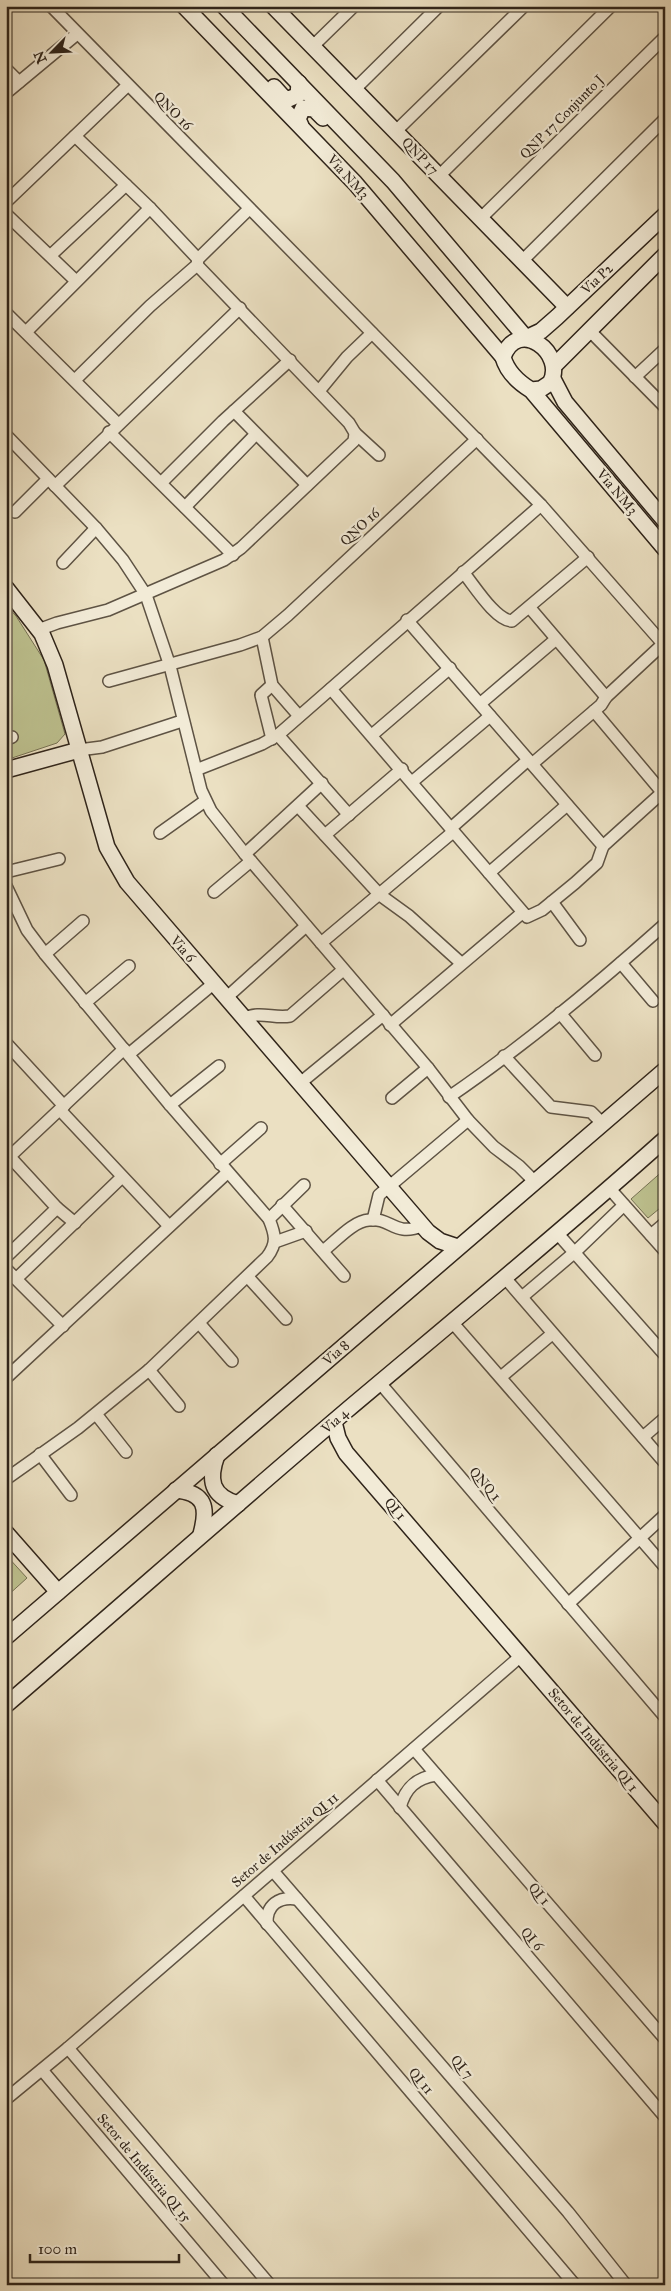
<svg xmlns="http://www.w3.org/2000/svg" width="671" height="2291" viewBox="0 0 671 2291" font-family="'IM FELL Great Primer',serif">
<rect width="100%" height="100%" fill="#ebe0c2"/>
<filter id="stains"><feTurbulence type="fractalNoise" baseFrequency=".004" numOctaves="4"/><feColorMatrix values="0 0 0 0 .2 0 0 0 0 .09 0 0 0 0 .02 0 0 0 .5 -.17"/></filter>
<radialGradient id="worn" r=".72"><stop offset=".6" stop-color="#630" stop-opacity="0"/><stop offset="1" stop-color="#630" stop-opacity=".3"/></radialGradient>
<g fill="#bdc18f" stroke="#767254">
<polygon points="6,605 16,616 44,660 65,734 57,743 6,760"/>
<polygon points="665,1169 665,1204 648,1218 631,1199"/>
<polygon points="6,1555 27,1578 6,1597"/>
</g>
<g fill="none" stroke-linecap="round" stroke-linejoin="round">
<defs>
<g id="street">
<polyline points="51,6 541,505 665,646"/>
<polyline points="313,46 354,6"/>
<polyline points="6,69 19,82"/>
<polyline points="355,89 439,6"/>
<polyline points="6,93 77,34"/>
<polyline points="396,131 524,6"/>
<polyline points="75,136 150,208 198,259"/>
<polyline points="439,176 611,6"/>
<polyline points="6,202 127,86"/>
<polyline points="6,214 76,281"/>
<polyline points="480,219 665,37"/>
<polyline points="51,255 126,185"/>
<polyline points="521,262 665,119"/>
<polyline points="6,313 118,424"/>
<polyline points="589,330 665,407"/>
<polyline points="26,332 150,208"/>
<polyline points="635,377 665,349"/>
<polyline points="75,380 150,306 197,265 198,259 249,209"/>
<polyline points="319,391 347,357 372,333"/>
<polyline points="234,411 307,485"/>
<polyline points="109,432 233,555"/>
<polyline points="355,433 379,455"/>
<polyline points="6,435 96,528 123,560 146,595 170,666 201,790 211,811 245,854 428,1068 468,1120 494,1147 519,1166 535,1182"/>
<polyline points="162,482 223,421 290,360"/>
<polyline points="55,486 240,308"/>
<polyline points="185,507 256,434"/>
<polyline points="15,512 48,479"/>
<polyline points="63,563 96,528"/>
<path d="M463 572C474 585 495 620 512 621L588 557"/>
<polyline points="530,608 606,697"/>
<polyline points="407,620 603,846"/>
<polyline points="38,630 57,623 108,610 224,560 241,548 354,441 355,433 349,423 197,265"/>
<polyline points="262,637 272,685 299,716"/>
<polyline points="109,681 240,645 262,637 288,615 477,439"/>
<polyline points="331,689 527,917 542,910 575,883 597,863 603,846 665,790"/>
<polyline points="481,703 555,640"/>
<polyline points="594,711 662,792"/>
<polyline points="278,735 349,815"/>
<polyline points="372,735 450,668"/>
<polyline points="6,739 12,737"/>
<polyline points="272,739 261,695 272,685"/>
<polyline points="79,750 102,747 182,721"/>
<polyline points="532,764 601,705 606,697 663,644"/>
<polyline points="196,770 262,744 278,735 541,505"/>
<polyline points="412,782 490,716"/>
<polyline points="298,806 380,895 409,916 461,963"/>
<polyline points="451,828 528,760"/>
<polyline points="160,833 205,801"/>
<polyline points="325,835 402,769"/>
<polyline points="245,854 322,783"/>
<polyline points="6,872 59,859"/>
<polyline points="489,873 567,805"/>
<path d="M6 886 27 930 45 954 170 1105 269 1219C275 1234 278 1243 267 1257L149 1370 78 1428 6 1479"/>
<polyline points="214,892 251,861"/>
<polyline points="552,902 580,940"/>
<polyline points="321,943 453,832"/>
<polyline points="45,954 83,921"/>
<polyline points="621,963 653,1001"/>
<polyline points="226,998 306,926"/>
<polyline points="85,1003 129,966"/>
<polyline points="560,1013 595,1055"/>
<path d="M243 1019C260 1010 273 1019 290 1016L343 970"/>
<polyline points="390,1025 522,913"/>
<polyline points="6,1043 64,1106"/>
<polyline points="129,1054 213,984"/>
<polyline points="504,1056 551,1107 591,1112 602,1123"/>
<polyline points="299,1084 383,1015"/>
<path d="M449 1097C525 1045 597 985 665 924"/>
<polyline points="392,1098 428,1068"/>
<polyline points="170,1105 219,1066"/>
<polyline points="60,1110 169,1226"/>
<polyline points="6,1160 124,1049"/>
<polyline points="220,1164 261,1128"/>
<polyline points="609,1188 665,1251"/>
<polyline points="282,1205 344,1276"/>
<polyline points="57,1208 75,1223"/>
<polyline points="269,1219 304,1185"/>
<polyline points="373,1220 379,1195 468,1120"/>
<polyline points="558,1234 665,1355"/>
<polyline points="651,1235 665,1223"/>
<polyline points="275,1242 306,1231"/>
<path d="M323 1251C336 1241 353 1221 369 1220 391 1217 394 1237 422 1226"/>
<polyline points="6,1257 57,1208 10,1157"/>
<polyline points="6,1269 63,1326"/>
<polyline points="248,1277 286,1319"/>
<polyline points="16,1279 122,1177"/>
<polyline points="506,1279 665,1463"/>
<polyline points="522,1297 575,1252 624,1205"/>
<polyline points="452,1322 665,1567"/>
<polyline points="199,1323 232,1361"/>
<polyline points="149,1370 179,1406"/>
<polyline points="501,1377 552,1334"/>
<polyline points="6,1378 227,1173"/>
<polyline points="380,1383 665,1717"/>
<polyline points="96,1414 126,1452"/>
<polyline points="643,1437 665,1418"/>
<polyline points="40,1454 71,1495"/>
<polyline points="568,1604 665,1515"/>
<polyline points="414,1749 665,2039"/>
<polyline points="377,1780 665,2117"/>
<path d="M400 1808C405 1788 416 1778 436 1775"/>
<polyline points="273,1871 568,2212 626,2285"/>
<polyline points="244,1896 575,2285"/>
<path d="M267 1924C266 1905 279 1896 297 1899"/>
<polyline points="68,2048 270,2285"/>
<polyline points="42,2070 224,2285"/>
<polyline points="6,2099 68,2048 522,1655"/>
</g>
<g id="secondary">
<polyline points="184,6 355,183 503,357"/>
<polyline points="224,6 393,181 526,338 541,331 557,317 665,215"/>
<polyline points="273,6 567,307"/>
<polyline points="274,87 283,97 289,99 298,95 299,83"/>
<polyline points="301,126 298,119 303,108 314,109 323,118"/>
<polyline points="554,366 665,255"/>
<polyline points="553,379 565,402 665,521"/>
<path d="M531 390 541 389 550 383C567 354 518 316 503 357 507 372 518 382 531 390L665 549"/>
<polyline points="6,588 42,634 55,665 107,847 127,882 428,1232 440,1241 458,1247"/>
<polyline points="6,770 79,750"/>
<polyline points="334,1422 338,1438 346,1453 665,1823"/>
<path d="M217 1455C208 1480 211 1496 238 1504"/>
<path d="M176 1490C206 1493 208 1508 201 1534"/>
<polyline points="6,1533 58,1592"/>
<polyline points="6,1637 665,1070"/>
<path d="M6 1705C120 1607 232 1508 346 1411 453 1321 561 1232 665 1139"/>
</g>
</defs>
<use href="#street" stroke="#5e5344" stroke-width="14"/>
<use href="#secondary" stroke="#2f241a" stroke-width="18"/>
<use href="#street" stroke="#f2ebd7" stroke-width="11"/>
<use href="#secondary" stroke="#f2ebd7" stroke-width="15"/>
</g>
<g text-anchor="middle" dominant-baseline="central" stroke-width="4.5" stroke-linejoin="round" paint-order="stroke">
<g font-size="14" fill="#2f241a" stroke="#f2ebd7">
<text transform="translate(173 111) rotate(45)">QNO 16</text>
<text transform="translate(562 117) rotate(-45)">QNP 17 Conjunto J</text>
<text transform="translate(420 156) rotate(46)">QNP 17</text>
<text transform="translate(348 177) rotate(48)">Via NM3</text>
<text transform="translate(597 279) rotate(-43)">Via P2</text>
<text transform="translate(617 492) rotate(50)">Via NM3</text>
<text transform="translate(360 527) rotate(-43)">QNO 16</text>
<text transform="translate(183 949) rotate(49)">Via 6</text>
<text transform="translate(336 1353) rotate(-41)">Via 8</text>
<text transform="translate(335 1421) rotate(-41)">Via 4</text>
<text transform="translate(485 1484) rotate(49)">QNQ 1</text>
<text transform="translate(395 1509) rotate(49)">QI 1</text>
<text transform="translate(593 1740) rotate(50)">Setor de Indústria QI 1</text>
<text transform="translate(285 1840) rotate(-41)">Setor de Indústria QI 11</text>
<text transform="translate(539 1894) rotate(49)">QI 1</text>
<text transform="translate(532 1939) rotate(49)">QI 6</text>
<text transform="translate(462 2067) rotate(49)">QI 7</text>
<text transform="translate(421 2081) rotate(50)">QI 11</text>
<text transform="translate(144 2168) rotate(50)">Setor de Indústria QI 15</text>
</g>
</g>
<rect width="671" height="2291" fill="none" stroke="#ebe0c2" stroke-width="25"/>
<rect x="8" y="8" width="656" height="2276" fill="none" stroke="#2f241a" stroke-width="2.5"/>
<rect x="12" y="12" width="646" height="2266" fill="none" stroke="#2f241a"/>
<g transform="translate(52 52) rotate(246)" stroke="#f2ebd7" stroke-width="4" paint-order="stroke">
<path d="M0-4L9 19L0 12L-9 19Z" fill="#2f241a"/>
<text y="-8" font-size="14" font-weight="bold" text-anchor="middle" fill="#2f241a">N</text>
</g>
<path d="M30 2254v8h149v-8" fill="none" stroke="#2f241a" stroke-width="2.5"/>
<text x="38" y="2254" font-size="15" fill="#2f241a" stroke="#f2ebd7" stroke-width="4" paint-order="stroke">100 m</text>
<rect width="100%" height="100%" filter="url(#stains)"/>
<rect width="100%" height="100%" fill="url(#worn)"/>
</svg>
